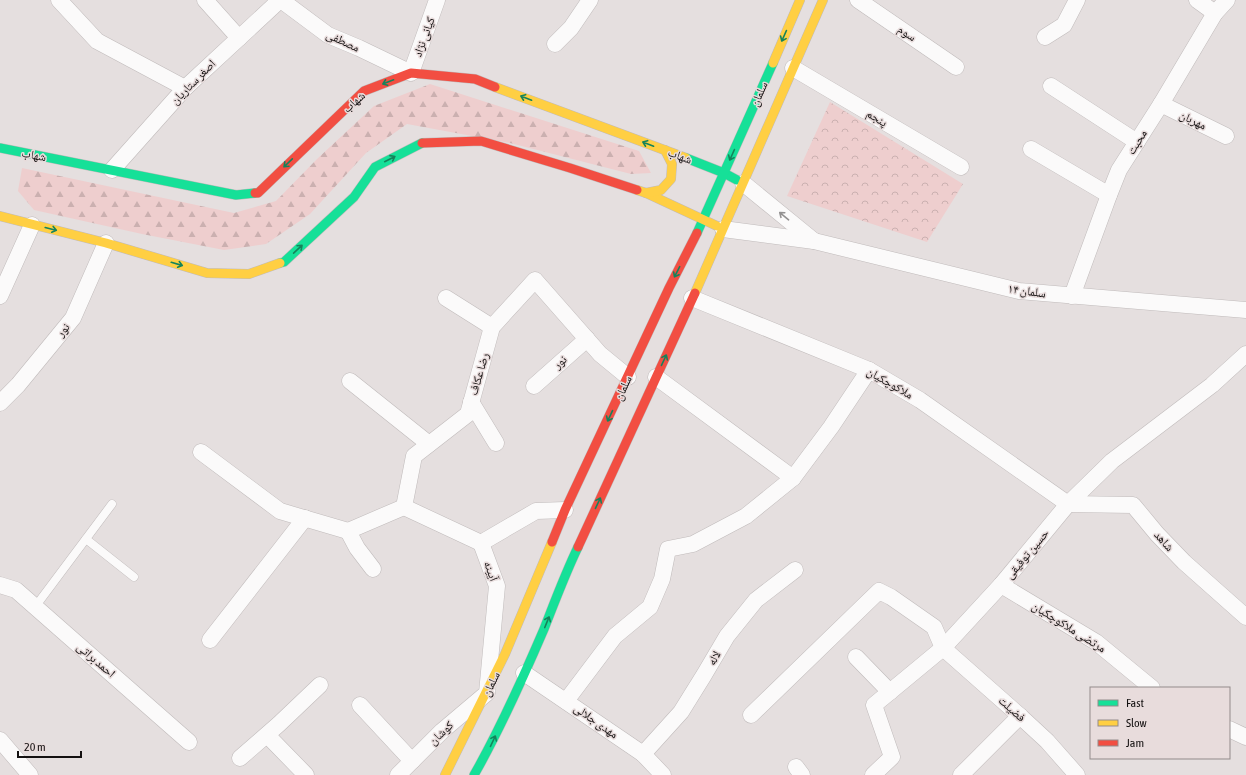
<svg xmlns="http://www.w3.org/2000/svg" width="1246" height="775" viewBox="0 0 1246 775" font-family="'Asap Condensed','Noto Naskh Arabic',sans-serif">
<defs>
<pattern id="forest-firs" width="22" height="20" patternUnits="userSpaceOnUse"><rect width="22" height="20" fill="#eecece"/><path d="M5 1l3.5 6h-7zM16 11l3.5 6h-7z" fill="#cbb0b0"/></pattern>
<pattern id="park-crowns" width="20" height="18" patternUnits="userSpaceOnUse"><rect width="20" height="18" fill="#eecece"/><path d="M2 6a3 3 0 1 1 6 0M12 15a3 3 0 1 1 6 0" fill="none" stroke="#cbb0b0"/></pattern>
</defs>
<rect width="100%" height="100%" fill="#e5dfdf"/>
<polygon fill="url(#forest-firs)" points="430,84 639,151 651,173 631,174 510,143 407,124 366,153 310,214 266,244 224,250 142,234 34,210 18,191 22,168 234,213 276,201 317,159 374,106"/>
<polygon fill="url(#park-crowns)" points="830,102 963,184 927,242 787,196"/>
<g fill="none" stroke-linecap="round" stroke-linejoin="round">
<defs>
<g id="lane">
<polyline points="86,539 134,577"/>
<polyline points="35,607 112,504"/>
</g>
<g id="street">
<polyline points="59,0 97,41 185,88"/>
<polyline points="205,0 239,38"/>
<polyline points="281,0 328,35 359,48 411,73 437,0"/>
<polyline points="858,0 956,67"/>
<polyline points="1197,0 1215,13"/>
<polyline points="1045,37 1064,25 1077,0"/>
<polyline points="555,44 571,28 590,0"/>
<polyline points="793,68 961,167"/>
<polyline points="1051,86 1137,142"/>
<polyline points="1161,104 1226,136"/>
<polyline points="1031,149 1109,195"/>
<polyline points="112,170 185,88 280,0"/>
<polyline points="743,183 814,241"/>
<polyline points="723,229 814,241 1019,291 1246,310"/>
<polyline points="0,296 32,225"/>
<polyline points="1072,296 1109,195 1119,170 1161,104 1215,13 1227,0"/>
<polyline points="446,298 492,327"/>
<polyline points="692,298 869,370 920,400 1068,504"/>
<polyline points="656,377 793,478"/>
<polyline points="350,381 429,444"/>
<polyline points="534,386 587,339"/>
<polyline points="471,402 496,443"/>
<polyline points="0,403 18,385 73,318 106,243"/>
<polyline points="201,452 280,511 348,531 404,507"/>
<polyline points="1068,504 1133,505 1157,534 1184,562 1246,617"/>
<polyline points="348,531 357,548 373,569"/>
<polyline points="481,543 404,507 414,456 468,414 492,327 535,280 600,354 628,377"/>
<polyline points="0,585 16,590 189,742"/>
<polyline points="1001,585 1096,642 1152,688"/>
<polyline points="210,640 305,518"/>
<polyline points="856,657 890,692"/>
<polyline points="524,673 643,754 663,775"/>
<polyline points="566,701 615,636 650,607 662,579 668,549 693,544 746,516 793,478 831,427 869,370"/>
<polyline points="360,705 412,761"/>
<polyline points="751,715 879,591 891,597 934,627 943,648 1020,716 1047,741 1077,775"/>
<polyline points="1229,729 1246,737"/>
<polyline points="267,735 306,775"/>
<polyline points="0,740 30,775"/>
<polyline points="643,754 681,712 704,675 727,636 756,600 795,570"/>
<polyline points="240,758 279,724 320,685"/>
<polyline points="796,767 802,775"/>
<polyline points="398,775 442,731 487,693 497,586 481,543 536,511 565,510"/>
<polyline points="873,775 892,757 874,705 943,648 1001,585 1068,504 1112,461 1212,385 1246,354"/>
<polyline points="961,775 1020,716"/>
</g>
<g id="fast">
<polyline points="0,148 236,195 255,193"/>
<polyline points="686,158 724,173 737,180"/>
<polyline points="697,233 773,63"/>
<polyline points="280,263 284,262 354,197 375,167 422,143"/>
<path d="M474 775C501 728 523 678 544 629 555 601 565 574 578 547"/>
</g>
<g id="slow">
<polyline points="773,63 800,0"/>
<polyline points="495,87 686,158"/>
<polyline points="637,190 646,193 717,226"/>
<polyline points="646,193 661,190 671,179 672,164 665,150"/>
<polyline points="0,216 106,243 207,273 249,274 280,263"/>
<polyline points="695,293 823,0"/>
<polyline points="445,775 505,654 552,542"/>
</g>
<g id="jam">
<polyline points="422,143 481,141 570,168 637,190"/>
<polyline points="255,193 258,193 364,91 411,73 475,79 495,87"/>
<polyline points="552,542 565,510 669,288 697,233"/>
<polyline points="578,547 695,293"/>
</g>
</defs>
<use href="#lane" stroke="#c0bbbb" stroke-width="9"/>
<use href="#street" stroke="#c0bbbb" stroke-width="17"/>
<use href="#fast" stroke="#c0bbbb" stroke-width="10"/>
<use href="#slow" stroke="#c0bbbb" stroke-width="10"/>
<use href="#jam" stroke="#c0bbbb" stroke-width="10"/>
<use href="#lane" stroke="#fbfafa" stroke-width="8"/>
<use href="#street" stroke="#fbfafa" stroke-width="16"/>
<use href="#fast" stroke="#16e098" stroke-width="9"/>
<use href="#slow" stroke="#ffcf43" stroke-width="9"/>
<use href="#jam" stroke="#f24e42" stroke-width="9"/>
</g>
<defs><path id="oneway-shaft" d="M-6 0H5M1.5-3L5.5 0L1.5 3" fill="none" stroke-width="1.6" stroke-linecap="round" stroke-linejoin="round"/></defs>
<g stroke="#15835b">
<use href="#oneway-shaft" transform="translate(784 36) rotate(114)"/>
<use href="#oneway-shaft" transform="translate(388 82) rotate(159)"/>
<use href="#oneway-shaft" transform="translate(526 98) rotate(-159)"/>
<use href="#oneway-shaft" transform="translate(648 144) rotate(-159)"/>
<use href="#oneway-shaft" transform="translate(732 155) rotate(114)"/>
<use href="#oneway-shaft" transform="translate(390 159) rotate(-27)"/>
<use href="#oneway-shaft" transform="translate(288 163) rotate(136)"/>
<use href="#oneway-shaft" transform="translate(51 229) rotate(14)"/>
<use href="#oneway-shaft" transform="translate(298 249) rotate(-43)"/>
<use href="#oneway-shaft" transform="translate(177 264) rotate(16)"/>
<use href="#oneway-shaft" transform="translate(677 272) rotate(117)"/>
<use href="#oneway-shaft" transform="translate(664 360) rotate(-65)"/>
<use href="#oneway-shaft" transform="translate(610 416) rotate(115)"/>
<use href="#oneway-shaft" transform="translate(598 503) rotate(-65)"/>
<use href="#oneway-shaft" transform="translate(547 622) rotate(-68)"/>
<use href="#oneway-shaft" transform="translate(493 741) rotate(-65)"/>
</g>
<use stroke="#939191" href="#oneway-shaft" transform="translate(784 216) rotate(-140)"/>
<g text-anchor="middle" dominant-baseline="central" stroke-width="3" stroke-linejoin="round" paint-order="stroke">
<g font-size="12" fill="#141111" stroke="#e8dcdc">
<text transform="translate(907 33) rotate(34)">سوم</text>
<text transform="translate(424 37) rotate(-70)">کیانی نژاد</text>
<text transform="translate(343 41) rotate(25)">مصطفی</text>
<text transform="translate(193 82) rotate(-45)">اصغر ستاریان</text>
<text transform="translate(759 94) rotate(-66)">سلمان</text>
<text transform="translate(354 102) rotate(-41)">شهاب</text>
<text transform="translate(877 118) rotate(31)">پنجم</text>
<text transform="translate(1193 120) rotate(26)">مهربان</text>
<text transform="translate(1137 142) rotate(-58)">محبت</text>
<text transform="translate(34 155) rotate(11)">شهاب</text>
<text transform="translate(680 156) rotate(21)">شهاب</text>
<text transform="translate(1027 291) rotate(8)">سلمان ۱۴</text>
<text transform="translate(63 330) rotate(-51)">نور</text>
<text transform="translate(560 362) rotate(-42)">نور</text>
<text transform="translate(479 374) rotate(-74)">رضا عکاف</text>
<text transform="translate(890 383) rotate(30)">ملاکوچکیان</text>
<text transform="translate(623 388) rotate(-65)">سلمان</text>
<text transform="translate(1164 541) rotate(48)">شاهد</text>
<text transform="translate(1027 554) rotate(-50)">حسین توفیقی</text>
<text transform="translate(491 571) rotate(70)">آیینه</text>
<text transform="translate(1069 627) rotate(32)">مرتضی ملاکوچکیان</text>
<text transform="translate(714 658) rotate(-60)">لاله</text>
<text transform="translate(96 660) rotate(41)">احمد براتی</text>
<text transform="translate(491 684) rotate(-64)">سلمان</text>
<text transform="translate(1012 709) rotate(42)">فضیلت</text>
<text transform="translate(596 721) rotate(35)">مهدی جلالی</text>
<text transform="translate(441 733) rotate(-43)">کوشان</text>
</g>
</g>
<rect x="1090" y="687" width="140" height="72" fill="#e8dcdc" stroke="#938b8b"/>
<rect x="1098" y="700" width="20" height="6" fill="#16e098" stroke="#938b8b"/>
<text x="1126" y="707" font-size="12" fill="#141111">Fast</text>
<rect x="1098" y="720" width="20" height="6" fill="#ffcf43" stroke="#938b8b"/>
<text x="1126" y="727" font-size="12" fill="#141111">Slow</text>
<rect x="1098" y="740" width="20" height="6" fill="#f24e42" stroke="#938b8b"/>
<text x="1126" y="747" font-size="12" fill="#141111">Jam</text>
<path d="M18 751v6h63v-6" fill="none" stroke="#141111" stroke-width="2"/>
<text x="24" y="751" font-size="12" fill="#141111" stroke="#e8dcdc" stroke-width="3" paint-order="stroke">20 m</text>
</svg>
